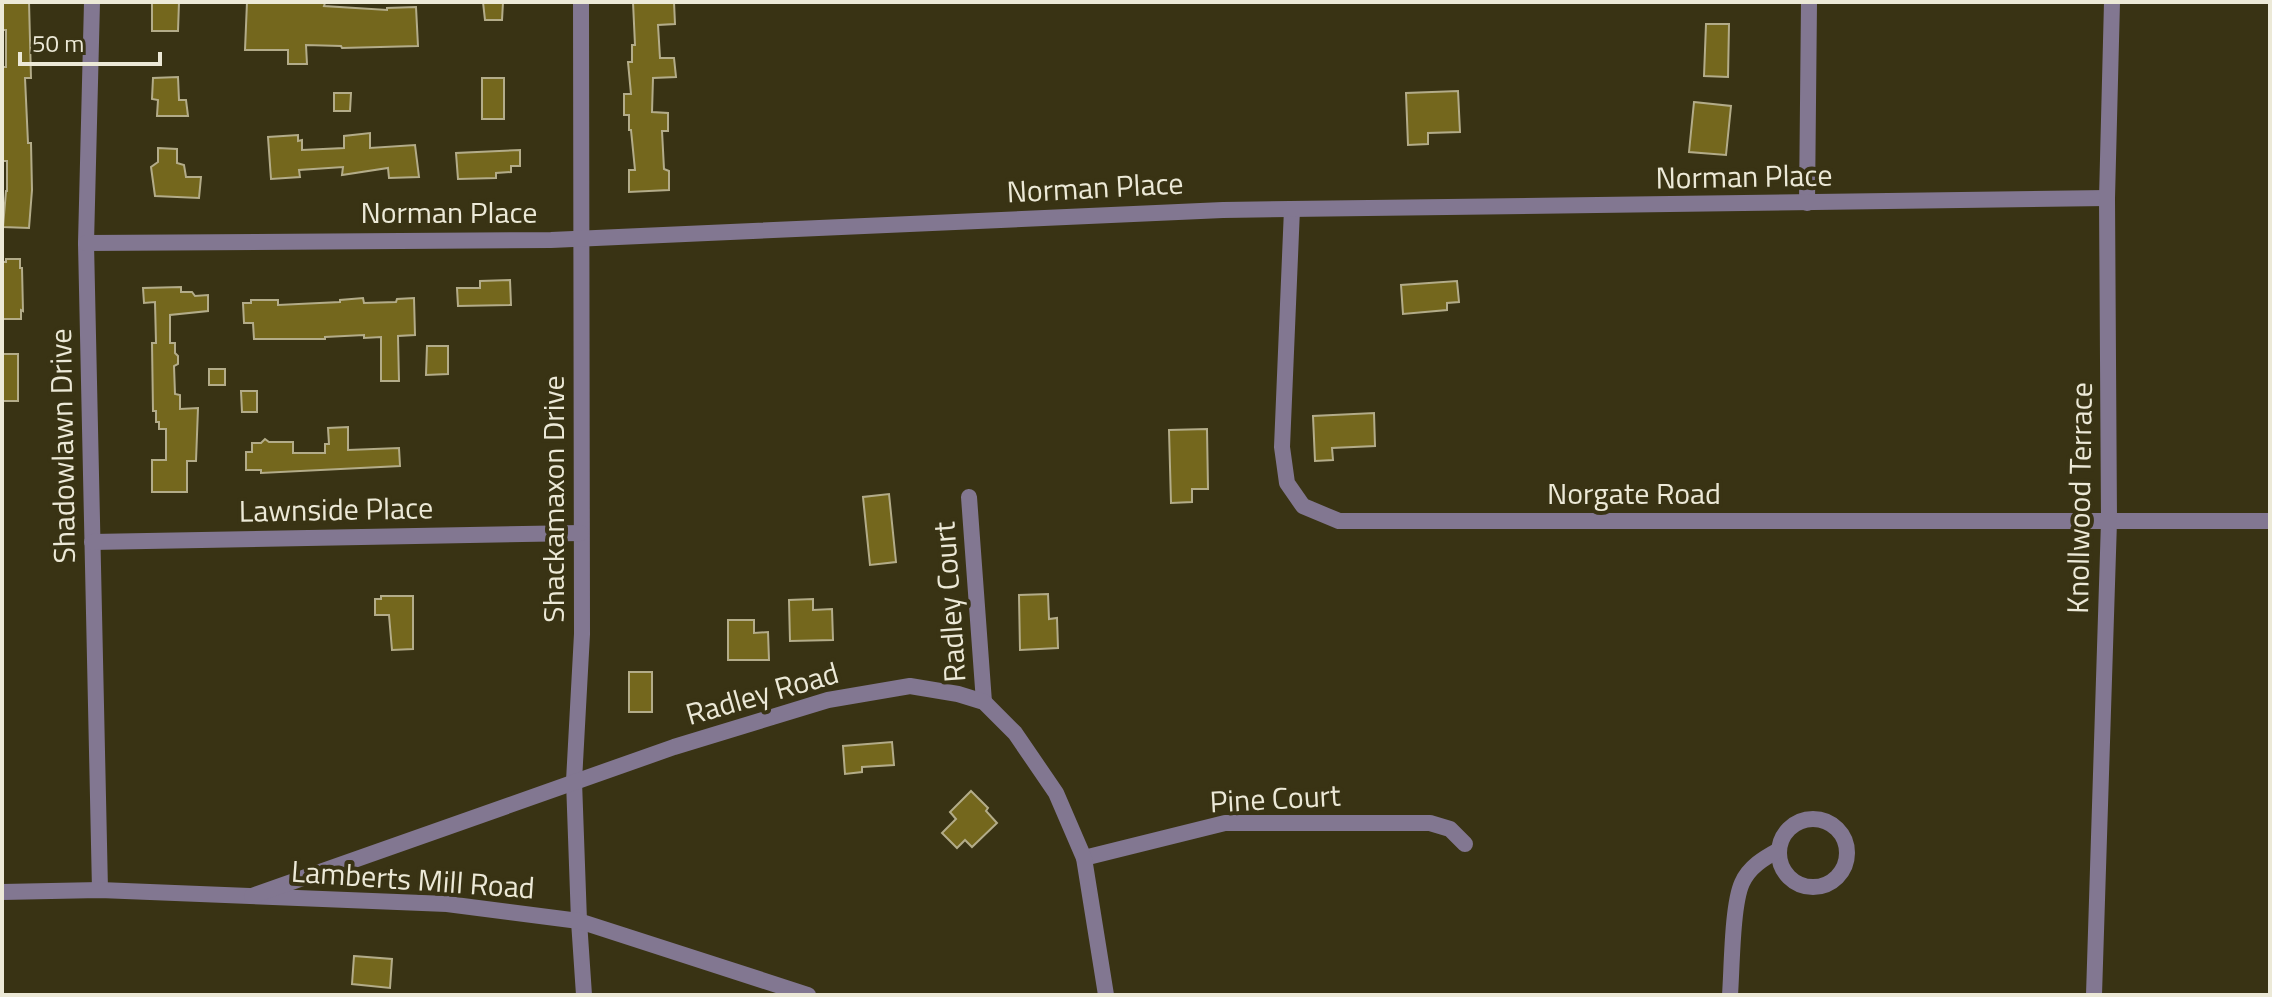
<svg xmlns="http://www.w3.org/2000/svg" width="2272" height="997" font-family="'Titillium Web',sans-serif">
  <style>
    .building { fill: #74671d; stroke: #b3ac89; stroke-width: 2 }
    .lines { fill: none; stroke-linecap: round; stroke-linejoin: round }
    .street { stroke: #827791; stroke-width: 16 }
    .labels { text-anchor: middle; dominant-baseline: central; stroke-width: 8; stroke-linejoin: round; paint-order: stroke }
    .street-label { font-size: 30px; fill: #ece9d7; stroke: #393314 }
  </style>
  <rect width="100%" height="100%" fill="#393314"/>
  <!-- building -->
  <g class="building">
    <polygon points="2,2 29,2 31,78 25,78 28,143 31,143 32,190 29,228 3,227 6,191 7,191 7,161 2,161 2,67 6,67 6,30 2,30"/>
    <polygon points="152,2 179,2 178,31 152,31"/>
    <polygon points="247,2 325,3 324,6 387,10 387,8 416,7 418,46 342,48 341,46 306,45 307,64 288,64 288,50 245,50"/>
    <polygon points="483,2 503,2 502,20 485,20"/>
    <polygon points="633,2 674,2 675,24 658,25 660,58 674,58 676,77 653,78 652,112 668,113 668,131 662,131 664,169 669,171 669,190 629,192 629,170 635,170 631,130 629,130 629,115 624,115 624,94 631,94 628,62 632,62 632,45 635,45"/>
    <polygon points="1706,24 1729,24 1728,77 1704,76"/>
    <polygon points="178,77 179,100 186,100 188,116 157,116 158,100 152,99 153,78"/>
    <rect x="482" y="78" width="22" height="41"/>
    <polygon points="1458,91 1460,132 1428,133 1428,144 1408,145 1406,93"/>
    <polygon points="334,93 351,93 350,111 334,111"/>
    <polygon points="1694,102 1731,106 1726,155 1689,152"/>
    <polygon points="370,133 370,148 415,145 419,177 389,178 388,168 342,175 343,167 299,170 300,177 271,179 268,137 298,135 298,141 302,140 302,150 344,148 344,136"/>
    <polygon points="158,148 177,149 177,163 184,165 186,177 201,177 199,198 155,196 151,167 158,162"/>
    <polygon points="520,150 520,166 511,166 511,172 496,173 496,178 458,179 456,153"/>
    <polygon points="6,259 20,259 20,268 22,268 23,311 21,310 21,319 2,319 2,262 6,262"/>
    <polygon points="510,280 511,305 458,306 457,288 480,288 480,281"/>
    <polygon points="1457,281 1459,302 1447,303 1447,310 1403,314 1401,285"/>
    <polygon points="181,287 181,292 192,292 195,296 208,295 208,311 170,315 170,343 175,343 175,353 178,356 178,364 174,366 175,394 180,395 180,409 198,408 196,461 187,461 187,492 152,492 152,460 166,460 166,429 159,429 159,422 156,422 156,411 153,411 152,343 156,343 155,302 144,303 143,288"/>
    <polygon points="363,298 364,303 396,302 397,299 414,298 415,335 398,336 399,381 381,381 381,337 364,338 364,335 325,337 325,339 254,339 253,323 244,323 243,303 251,303 251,300 278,300 278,305 340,302 340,300"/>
    <polygon points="427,346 448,346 448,374 426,375"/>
    <rect x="2" y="354" width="16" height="47"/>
    <rect x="209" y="369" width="16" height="16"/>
    <polygon points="241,391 257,391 257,412 242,412"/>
    <polygon points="1374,413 1375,446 1332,448 1333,460 1315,461 1313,416"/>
    <polygon points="348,427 348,450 399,448 400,466 261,473 261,470 246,470 246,452 252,452 252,443 261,443 265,439 269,442 293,442 293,453 325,453 325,444 329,444 328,428"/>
    <polygon points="1207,429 1208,489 1192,489 1192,502 1171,503 1169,430"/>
    <polygon points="889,494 896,562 870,565 863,497"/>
    <polygon points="1048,594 1049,619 1057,618 1058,648 1020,650 1019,595"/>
    <polygon points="381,596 413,596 413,649 392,650 389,615 375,615 375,599 381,599"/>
    <polygon points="813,599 813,610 832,609 833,640 790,641 789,600"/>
    <polygon points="728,620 754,620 754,633 768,632 769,660 728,660"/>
    <rect x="629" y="672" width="23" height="40"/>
    <polygon points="892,742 894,765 862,767 862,772 845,774 843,746"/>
    <polygon points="971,791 988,808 986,811 997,823 972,847 965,840 957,848 942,833 956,819 950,812"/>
    <polygon points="354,956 392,959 390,988 352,984"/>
  </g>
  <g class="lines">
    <!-- street -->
    <g class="street">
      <polyline points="92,2 86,243 100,890"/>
      <polyline points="581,2 582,634 574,781 579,921 584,995"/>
      <polyline points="1807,203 1809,2"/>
      <polyline points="1292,209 1282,447 1287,483 1303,506 1339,521 2270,521"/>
      <polyline points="86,243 551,240 1223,210 2107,198"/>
      <polyline points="969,497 984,702"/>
      <polyline points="92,542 581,533"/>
      <circle cx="1813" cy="853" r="34"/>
      <polyline points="1084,858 1225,823 1430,823 1450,829 1465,844"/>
      <polyline points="2,892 100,890 447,904 579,921 808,995"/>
      <polyline points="252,896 674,747 828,700 910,686 958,694 984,702 1015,733 1056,793 1084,858 1106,995"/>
      <path d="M1730,995C1732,968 1732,905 1742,883C1749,867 1764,858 1779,850"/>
      <polyline points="2094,995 2109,521 2107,198 2112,2"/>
    </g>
  </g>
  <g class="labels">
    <!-- street labels -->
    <g class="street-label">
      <text transform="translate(1744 176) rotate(-1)">Norman Place</text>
      <text transform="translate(1095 187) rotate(-3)">Norman Place</text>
      <text x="449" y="212">Norman Place</text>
      <text transform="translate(62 446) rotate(-91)">Shadowlawn Drive</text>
      <text x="1634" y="493">Norgate Road</text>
      <text transform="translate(2079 498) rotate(-89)">Knollwood Terrace</text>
      <text transform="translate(553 499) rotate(-90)">Shackamaxon Drive</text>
      <text transform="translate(336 509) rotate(-1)">Lawnside Place</text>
      <text transform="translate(949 602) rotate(-94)">Radley Court</text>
      <text transform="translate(762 693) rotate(-16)">Radley Road</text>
      <text transform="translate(1275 798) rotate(-3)">Pine Court</text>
      <text transform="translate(413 879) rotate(4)">Lamberts Mill Road</text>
    </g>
  </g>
  <!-- border -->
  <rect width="2272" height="997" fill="none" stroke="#ece9d7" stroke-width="8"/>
  <!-- scale -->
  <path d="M20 52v12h140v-12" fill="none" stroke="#ece9d7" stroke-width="4"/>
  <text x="32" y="52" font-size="24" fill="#ece9d7" stroke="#393314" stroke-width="6" paint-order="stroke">50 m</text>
</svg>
